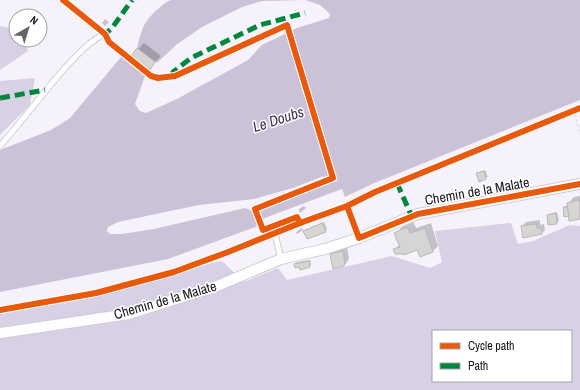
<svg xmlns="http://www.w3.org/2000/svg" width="580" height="390" font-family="'Archivo Narrow',sans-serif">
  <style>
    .forest { fill: #d8d0e4; fill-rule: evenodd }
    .water { fill: #cbc2d8; fill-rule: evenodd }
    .shadow { fill: #0003 }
    .building { fill: #d7d4d4; stroke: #bab7b8 }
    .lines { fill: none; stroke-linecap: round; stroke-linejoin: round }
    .lane-casing { stroke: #d0cdd4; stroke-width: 7 }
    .street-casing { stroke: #d0cdd4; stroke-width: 12 }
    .path { stroke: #e0dfe2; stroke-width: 2; stroke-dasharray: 2 3; stroke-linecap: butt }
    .lane { stroke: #fefdff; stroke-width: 5 }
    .street { stroke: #fefdff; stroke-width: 10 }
    .quiet { stroke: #00873e; stroke-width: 5; stroke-dasharray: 10 5; stroke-linecap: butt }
    .cycleway-casing { stroke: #fff; stroke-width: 8 }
    .cycleway { stroke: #e8590c; stroke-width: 6 }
    .labels { text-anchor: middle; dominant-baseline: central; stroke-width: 3; stroke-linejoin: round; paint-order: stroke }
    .street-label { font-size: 14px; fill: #18151c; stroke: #fff }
    .water-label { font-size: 15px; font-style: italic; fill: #3e2d55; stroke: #fff }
  </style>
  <rect width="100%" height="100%" fill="#f6f2fc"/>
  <!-- forest -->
  <g class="forest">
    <polygon points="0,26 16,29 16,40 23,40 28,51 0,70"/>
    <polygon points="35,78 30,105 0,135 0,81"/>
    <path d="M511,223L518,244L533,241L570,225L580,226V390H0V311L222,261L244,282L278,268L287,280L392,256L430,268L442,262L435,231ZM433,331H571V381H433Z"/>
  </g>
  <!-- water -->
  <path class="water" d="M171,0H580V100L372,184L345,197L342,189L331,193L257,221L258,226L168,259L0,292V150L51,130L70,118L121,57L145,76L135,104L140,111L146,113L177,99L248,60L262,45L297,28L329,18L330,14L320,5L305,0L262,1L242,7L202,27L176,45L157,63L137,48C142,29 143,22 158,9C162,5 166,2 171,0ZM336,175L337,181L253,211L245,208L154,229L121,234H110L107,231L108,227L118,222L199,205L254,199L293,188L321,177Z"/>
  <!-- shadow -->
  <g class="shadow">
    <polygon points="105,19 109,22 105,26 102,23"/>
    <polygon points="144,43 161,56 149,69 138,49"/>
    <polygon points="485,170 488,177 480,180 477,173"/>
    <polygon points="580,196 580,218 570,215 564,207 568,205 568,203 574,197"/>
    <polygon points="304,206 306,208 300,213 299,209"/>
    <polygon points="557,212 559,221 557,223 549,224 548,215 549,214"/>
    <polygon points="540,220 540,225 544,224 545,230 541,234 522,226 526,222"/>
    <polygon points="413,221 416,228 431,223 438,246 432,252 418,249 395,249 400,244 396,233 402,227"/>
    <polygon points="324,222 327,229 325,231 306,230"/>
    <polygon points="302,228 303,230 297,234 296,232"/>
    <polygon points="347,247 349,259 344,266 331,254 335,250"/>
    <polygon points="310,260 311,265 310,266 300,266 295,264 297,262"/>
  </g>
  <!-- building -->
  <g class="building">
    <polygon points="137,48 155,62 150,70 131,56"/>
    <polygon points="484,171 486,179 479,182 476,173"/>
    <polygon points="580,200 580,219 569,221 567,203"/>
    <polygon points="563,207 567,207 569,216 564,217"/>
    <polygon points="556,213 557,224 548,225 547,215"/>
    <polygon points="322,223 326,232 307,239 303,231"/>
    <polygon points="536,224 537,228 541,228 542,234 523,238 521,226"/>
    <polygon points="407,227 410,233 425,228 433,252 420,257 417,250 404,255 404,254 395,254 393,249 400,247 394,233"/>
    <polygon points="343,251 345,264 344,264 344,266 333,269 330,254"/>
    <polygon points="309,261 310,267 300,270 299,267 295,268 294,264"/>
  </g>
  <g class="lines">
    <!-- lane casing -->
    <g class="lane-casing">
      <g id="lane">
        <path d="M0,146C23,120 43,93 65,68C77,55 89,41 105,34L63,0"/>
        <polyline points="347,206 359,238"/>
        <polyline points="275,234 281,259"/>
      </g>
    </g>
    <!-- street casing -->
    <g class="street-casing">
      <polyline id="street" points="0,333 129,314 217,286 281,259 325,249 359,238 418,214 580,184"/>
    </g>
    <!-- path -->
    <polyline class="path" points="574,110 580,134"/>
    <!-- lane -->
    <use href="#lane" class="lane"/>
    <!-- street -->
    <use href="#street" class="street"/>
    <!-- quiet -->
    <g class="quiet">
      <polyline points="106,37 105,34 112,28 132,0"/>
      <polyline points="175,76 173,72 191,58 260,25 305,13"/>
      <polyline points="0,98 45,90"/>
      <polyline points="397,183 412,217"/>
    </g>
    <!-- cycleway casing -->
    <g class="cycleway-casing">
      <g id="cycleway">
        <polyline points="63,0 105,34 109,42 151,76 158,78 175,76 287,25 333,178 255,209 263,230 297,217 300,223"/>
        <polyline points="347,206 359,238 418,214 580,184"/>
        <polyline points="0,310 96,293 174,272 228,252 300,223 347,206 375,192 580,108"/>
      </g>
    </g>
    <!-- cycleway -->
    <use href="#cycleway" class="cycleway"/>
  </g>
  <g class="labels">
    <!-- street labels -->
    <g class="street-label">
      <text transform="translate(477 191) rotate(-10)">Chemin de la Malate</text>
      <text transform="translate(165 300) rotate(-16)">Chemin de la Malate</text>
    </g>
    <!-- water labels -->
    <g class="water-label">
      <text transform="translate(278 119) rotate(-18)">Le Doubs</text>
    </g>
  </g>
  <!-- legend -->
  <rect x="432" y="330" width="140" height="52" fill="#ffffff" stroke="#a3a1a4"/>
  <rect x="440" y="343" width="20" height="6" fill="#e8590c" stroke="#a3a1a4"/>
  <text x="468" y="350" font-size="12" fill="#18151c">Cycle path</text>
  <rect x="440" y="363" width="20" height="6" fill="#00873e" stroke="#a3a1a4"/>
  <text x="468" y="370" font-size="12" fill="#18151c">Path</text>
  <!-- north arrow -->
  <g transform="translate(28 28) rotate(38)"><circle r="19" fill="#ffffff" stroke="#a3a1a4"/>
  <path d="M0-3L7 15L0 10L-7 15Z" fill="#66626a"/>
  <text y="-6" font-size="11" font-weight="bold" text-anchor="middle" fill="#18151c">N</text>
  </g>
</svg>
